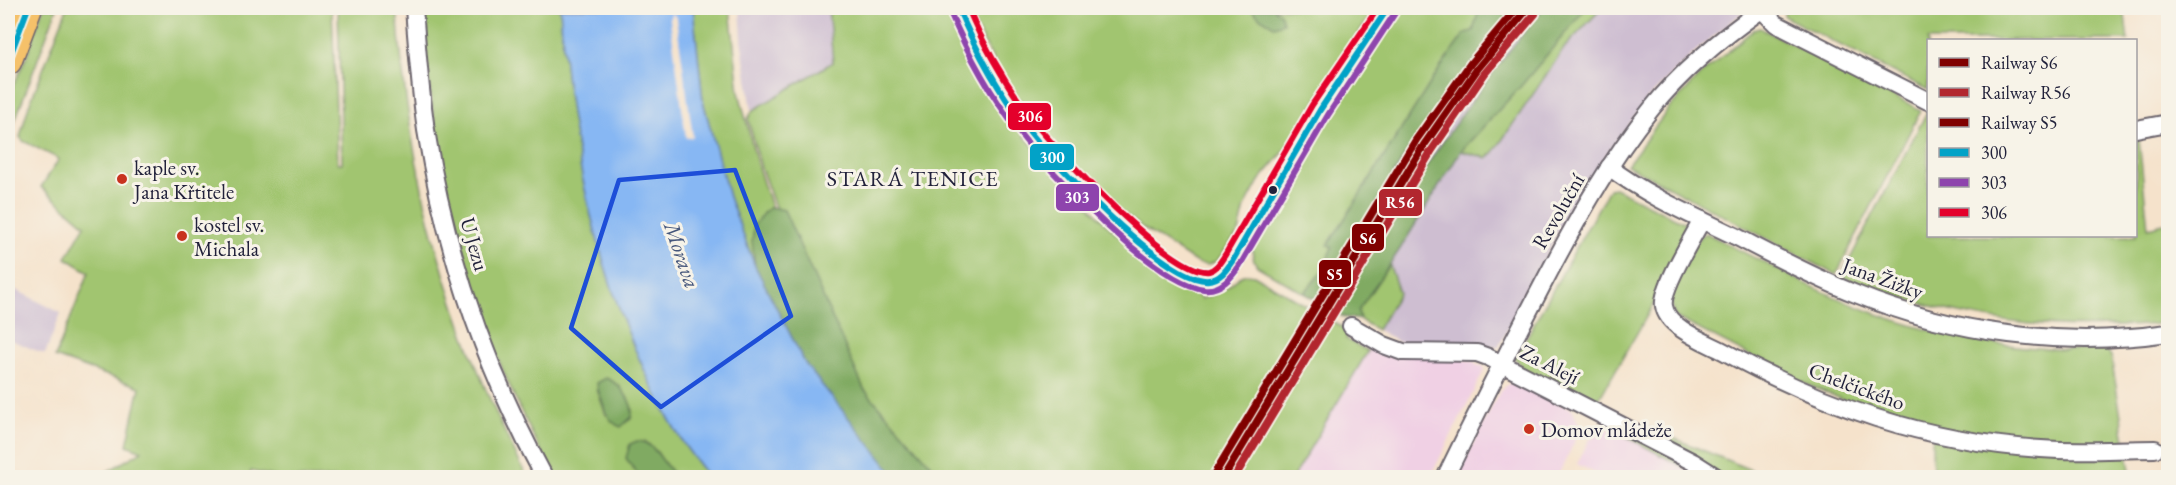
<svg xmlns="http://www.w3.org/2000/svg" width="2176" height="485" font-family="'EB Garamond',serif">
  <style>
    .built { fill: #f0d0e4 }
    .industrial { fill: #cebed1 }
    .green { fill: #a1c56f; stroke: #627455; stroke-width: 1.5; fill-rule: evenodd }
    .forest { fill: #80aa62; stroke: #51664e; stroke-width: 1.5 }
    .water { fill: #87b7f3; stroke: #546c97; stroke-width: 1.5 }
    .pier { fill: #f5e2cb }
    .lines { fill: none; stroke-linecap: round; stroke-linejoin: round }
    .minor-casing { stroke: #6c656d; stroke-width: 20 }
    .primary-casing { stroke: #6c656d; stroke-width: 30 }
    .minor { stroke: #fff; stroke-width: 16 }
    .primary { stroke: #f5c16b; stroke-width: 27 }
    .bus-1-casing { stroke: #f7f3e8; stroke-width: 10 }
    .bus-2-casing { stroke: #f7f3e8; stroke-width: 10 }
    .bus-3-casing { stroke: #f7f3e8; stroke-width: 10 }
    .bus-1 { stroke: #02a2c7; stroke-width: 6 }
    .bus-2 { stroke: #8e44ad; stroke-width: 6 }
    .bus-3 { stroke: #e4002b; stroke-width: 6 }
    .rail-1-casing { stroke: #f7f3e8; stroke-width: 12 }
    .rail-2-casing { stroke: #f7f3e8; stroke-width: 12 }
    .rail-3-casing { stroke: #f7f3e8; stroke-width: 12 }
    .rail-1 { stroke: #800000; stroke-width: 8 }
    .rail-2 { stroke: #b2272f; stroke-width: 8 }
    .rail-3 { stroke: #800000; stroke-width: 8 }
    .marked { fill: none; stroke: #1d4ed8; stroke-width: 4.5; stroke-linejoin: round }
    .poi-dot { fill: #c8321e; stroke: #f7f3e8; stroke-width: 2 }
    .bus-dot { fill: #22223b; stroke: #f7f3e8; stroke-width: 2 }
    .labels { text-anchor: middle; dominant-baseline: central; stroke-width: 6; stroke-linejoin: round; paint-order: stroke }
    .poi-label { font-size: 21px; fill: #22223b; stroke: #f7f3e8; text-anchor: start }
    .street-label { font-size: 21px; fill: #22223b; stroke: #f7f3e8 }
    .neighbourhood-label { font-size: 22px; letter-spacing: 1.5px; fill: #22223b; stroke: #f7f3e8 }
    .water-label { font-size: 22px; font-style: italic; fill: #45567b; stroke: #f7f3e8 }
    .line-badge { stroke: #f7f3e8; stroke-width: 2 }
    .badge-label { font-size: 16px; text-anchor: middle; font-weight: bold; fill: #fff }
  </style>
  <rect width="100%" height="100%" fill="#f7f3e8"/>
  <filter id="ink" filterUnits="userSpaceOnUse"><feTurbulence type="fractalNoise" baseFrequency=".0167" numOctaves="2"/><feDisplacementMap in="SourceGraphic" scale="12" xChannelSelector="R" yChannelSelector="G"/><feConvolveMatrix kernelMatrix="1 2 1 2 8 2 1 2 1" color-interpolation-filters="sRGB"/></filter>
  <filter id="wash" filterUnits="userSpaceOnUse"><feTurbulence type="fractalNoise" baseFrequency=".008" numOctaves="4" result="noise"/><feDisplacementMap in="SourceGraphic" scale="24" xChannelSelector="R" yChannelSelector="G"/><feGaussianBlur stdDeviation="1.35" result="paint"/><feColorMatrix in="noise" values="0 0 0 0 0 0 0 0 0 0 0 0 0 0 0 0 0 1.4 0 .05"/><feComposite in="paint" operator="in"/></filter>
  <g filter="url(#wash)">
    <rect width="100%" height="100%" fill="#f5e2cb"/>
    <!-- built -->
    <g class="built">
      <polygon points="1371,346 1473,361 1476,365 1483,366 1485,369 1430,477 1293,478"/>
      <polygon points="1510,383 1522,383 1573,410 1578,423 1578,435 1557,477 1456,478 1501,389"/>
      <polygon points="1612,429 1688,469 1702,477 1603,477 1577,464 1589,440 1600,431"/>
    </g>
    <!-- industrial -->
    <g class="industrial">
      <polygon points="740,8 908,8 833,62 752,111 743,52"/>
      <polygon points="1513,8 1748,8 1697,50 1648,98 1603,159 1568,213 1499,346 1435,346 1399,342 1360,320 1343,317 1332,310 1230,477 1212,478 1319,302 1257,266 1253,258 1252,248"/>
      <polygon points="8,286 61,313 45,354 8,339"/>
    </g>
    <!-- green -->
    <g class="green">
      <polygon points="43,8 57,8 14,123 8,121 8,97 27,56"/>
      <path d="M67,8H332L338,163H342L338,8H397C408,176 449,327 527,477L280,478L251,471L249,478L98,477L142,451L127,445L140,387L55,357L89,272L66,258L85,225L41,187L59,159L23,141L20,137L28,108Z"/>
      <path d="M422,8H560C570,158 603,311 682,441C690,454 700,466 709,477H677L669,471L657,452L645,441L635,471L643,477H555C472,330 433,175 422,8ZM619,385L633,410L606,415L597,389Z"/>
      <path d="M693,8H730L739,92L757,164L779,232L865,399L928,462L864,389L785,234L761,168L748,119L752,111L833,62L828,8H947L962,43L993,93L1025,137L1110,228L1152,267L1171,281L1199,296L1201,299C1208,296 1217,293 1224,289C1236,283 1239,271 1254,275L1314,310L1212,477H896L806,365L755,266L729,197L703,101Z"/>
      <polygon points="965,8 1375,8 1286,149 1259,181 1245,207 1239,232 1217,261 1208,265 1197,263 1144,229 1119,210 1059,153 1003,77"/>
      <polygon points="1396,8 1513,8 1405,155 1319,302 1257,266 1253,258 1252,248 1298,159"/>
      <polygon points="1586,8 1602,8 1565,47 1494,152 1487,158 1461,151 1522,84"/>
      <polygon points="1785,8 2124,8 2128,40 1928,40 1928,90 1787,18 1784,15"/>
      <polygon points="1760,28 1921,110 1836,275 1627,165 1670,107 1686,90 1698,77 1754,29"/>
      <path d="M1927,112H1928V236H2136V140H2139L2148,228L2168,223V322C2149,326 2129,326 2109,326C2013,330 1930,311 1841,276Z"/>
      <polygon points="1615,188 1689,225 1690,230 1660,293 1595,406 1526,373 1515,358 1609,189"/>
      <path d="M1706,233C1761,261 1816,291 1874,313C1949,340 2028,352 2107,350L2111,356L2131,477H1933L1932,442L1935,431L1883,417L1799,381L1675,317C1662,289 1687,259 1700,236Z"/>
      <polygon points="1389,263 1399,293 1377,330 1360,320 1358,311"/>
      <polygon points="1327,318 1350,332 1346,339 1368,351 1293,477 1230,478"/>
      <polygon points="1622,417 1768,477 1702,477 1612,429"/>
    </g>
    <!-- forest -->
    <g class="forest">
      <polygon points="1250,8 1274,8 1281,15 1283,23 1274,26 1259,17"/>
      <polygon points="1482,8 1513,8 1405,155 1319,302 1304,293 1323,270 1332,247 1328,245 1438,71 1465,33 1473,31 1478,13"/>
      <path d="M1544,8H1586L1521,86L1461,151L1400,249L1358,311L1360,320L1343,317L1332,310C1399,206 1465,102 1544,8Z"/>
      <polygon points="771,207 784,210 864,389 942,477 898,477 889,470 806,365 755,266 752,241 754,225 764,212"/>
      <path d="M606,378C620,383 634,402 632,417L621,427C606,421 607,411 601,398C599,392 597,389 597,383Z"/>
      <path d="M637,441C657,442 662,466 677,477H643L635,471L626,458L630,444Z"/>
    </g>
    <!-- water -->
    <path class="water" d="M560,8H693L703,101L729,197L755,266L806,365L896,477H709C700,466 690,454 682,441C603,311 570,158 560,8Z"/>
    <!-- pier -->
    <polygon class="pier" points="672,12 676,18 693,137 686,138 670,19"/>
  </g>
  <g filter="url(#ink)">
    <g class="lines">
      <!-- minor casing -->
      <g class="minor-casing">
        <g id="minor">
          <path d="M414,8C417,48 420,89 426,130C445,251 486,370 545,478"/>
          <path d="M958,8C975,50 999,90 1026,127C1052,161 1164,278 1205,280C1219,281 1226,270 1233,260L1320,110L1388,8"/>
          <polyline points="1761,9 1776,24 1928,101"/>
          <polyline points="2136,129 2168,123"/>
          <path d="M1609,167C1647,196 1694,216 1737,237C1776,257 1815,278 1856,294C1954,334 2063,348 2168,333"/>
          <path d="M1702,220C1693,237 1661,289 1664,306C1667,328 1706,342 1723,351C1825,407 1924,441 2041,449C2079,452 2117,449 2155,449"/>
          <polyline points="1351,326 1384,345 1403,352 1477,353 1488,357 1693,462 1718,478"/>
          <path d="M1445,478C1477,412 1510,347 1544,282C1576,221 1609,161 1652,108C1683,69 1724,36 1764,8"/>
        </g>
      </g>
      <!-- primary casing -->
      <g class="primary-casing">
        <polyline id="primary" points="8,61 28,8"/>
      </g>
      <!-- minor -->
      <use href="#minor" class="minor"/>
      <!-- primary -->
      <use href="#primary" class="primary"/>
      <!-- bus-1 casing -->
      <g class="bus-1-casing">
        <g id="bus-1">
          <path d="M958,8C976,50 998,91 1026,127C1051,160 1168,285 1209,280C1221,279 1227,269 1233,260L1320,110L1388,8"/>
          <polyline points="8,61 28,8"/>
        </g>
      </g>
      <!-- bus-2 casing -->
      <g class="bus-2-casing">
        <path id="bus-2" d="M950,12C968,54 990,94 1018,131C1048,171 1155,283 1204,289C1221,291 1232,277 1240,265L1328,115L1395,13"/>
      </g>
      <!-- bus-3 casing -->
      <g class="bus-3-casing">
        <path id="bus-3" d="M968,8C984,47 1006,84 1031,118C1053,148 1174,277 1209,271C1217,269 1221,261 1225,255L1312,105L1378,8"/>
      </g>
      <!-- bus-1 -->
      <use href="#bus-1" class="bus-1"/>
      <!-- bus-2 -->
      <use href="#bus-2" class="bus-2"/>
      <!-- bus-3 -->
      <use href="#bus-3" class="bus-3"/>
      <!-- rail-1 casing -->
      <g class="rail-1-casing">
        <polyline id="rail-1" points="1223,478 1424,145 1478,68 1528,8"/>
      </g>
      <!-- rail-2 casing -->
      <g class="rail-2-casing">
        <polyline id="rail-2" points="1234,478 1432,150 1485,73 1535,14"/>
      </g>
      <!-- rail-3 casing -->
      <g class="rail-3-casing">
        <polyline id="rail-3" points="1215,473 1416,140 1471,63 1517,8"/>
      </g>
      <!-- rail-1 -->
      <use href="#rail-1" class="rail-1"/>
      <!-- rail-2 -->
      <use href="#rail-2" class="rail-2"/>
      <!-- rail-3 -->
      <use href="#rail-3" class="rail-3"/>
    </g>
  </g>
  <!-- marked area -->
  <path class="marked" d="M735,170L791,316L661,407L571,328L619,180Z"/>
  <!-- markers -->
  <g class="poi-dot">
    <circle cx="122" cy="179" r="6"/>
    <circle cx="182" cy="236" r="6"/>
    <circle cx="1529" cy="429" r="6"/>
  </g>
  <circle class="bus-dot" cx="1273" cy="190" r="5"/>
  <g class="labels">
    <!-- poi labels -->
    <g class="poi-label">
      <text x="134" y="167">kaple sv.<tspan x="134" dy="24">Jana Křtitele</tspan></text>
      <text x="194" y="224">kostel sv.<tspan x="194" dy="24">Michala</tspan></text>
      <text x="1541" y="429">Domov mládeže</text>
    </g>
    <!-- street labels -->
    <g class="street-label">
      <text transform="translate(1558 211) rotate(-60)">Revoluční</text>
      <text transform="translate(475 244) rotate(74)">U Jezu</text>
      <text transform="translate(1883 278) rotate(20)">Jana Žižky</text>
      <text transform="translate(1550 364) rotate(27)">Za Alejí</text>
      <text transform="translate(1857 386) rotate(20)">Chelčického</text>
    </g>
    <!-- neighbourhood labels -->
    <g class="neighbourhood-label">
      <text x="913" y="178">STARÁ TENICE</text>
    </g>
    <!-- water labels -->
    <g class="water-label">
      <text transform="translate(682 255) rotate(71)">Morava</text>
    </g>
  </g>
  <g class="line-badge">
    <rect x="1007" y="102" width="45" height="29" rx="6" fill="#e4002b"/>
    <rect x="1029" y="143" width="46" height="28" rx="6" fill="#02a2c7"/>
    <rect x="1055" y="183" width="45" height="29" rx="6" fill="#8e44ad"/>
    <rect x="1378" y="188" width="45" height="29" rx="6" fill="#b2272f"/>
    <rect x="1351" y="223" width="34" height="29" rx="6" fill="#800000"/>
    <rect x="1318" y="259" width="34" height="29" rx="6" fill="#800000"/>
  </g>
  <g class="badge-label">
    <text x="1030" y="122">306</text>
    <text x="1052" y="163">300</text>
    <text x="1077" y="203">303</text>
    <text x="1400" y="208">R56</text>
    <text x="1368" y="244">S6</text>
    <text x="1335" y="280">S5</text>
  </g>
  <!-- margin -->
  <rect width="2176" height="485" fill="none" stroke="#f7f3e8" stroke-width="30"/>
  <!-- legend -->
  <rect x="1927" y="39" width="210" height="198" fill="#f7f3e8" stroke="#a29fa3" stroke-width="1.5"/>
  <rect x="1939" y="58" width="30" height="9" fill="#800000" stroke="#a29fa3" stroke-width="1.5"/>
  <text x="1981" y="69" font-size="18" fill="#22223b">Railway S6</text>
  <rect x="1939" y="88" width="30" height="9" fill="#b2272f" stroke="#a29fa3" stroke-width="1.5"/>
  <text x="1981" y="99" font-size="18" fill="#22223b">Railway R56</text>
  <rect x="1939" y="118" width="30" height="9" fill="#800000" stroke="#a29fa3" stroke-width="1.5"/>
  <text x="1981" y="129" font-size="18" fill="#22223b">Railway S5</text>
  <rect x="1939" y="148" width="30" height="9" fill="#02a2c7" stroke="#a29fa3" stroke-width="1.5"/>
  <text x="1981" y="159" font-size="18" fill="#22223b">300</text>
  <rect x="1939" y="178" width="30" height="9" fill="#8e44ad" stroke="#a29fa3" stroke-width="1.5"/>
  <text x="1981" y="189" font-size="18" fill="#22223b">303</text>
  <rect x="1939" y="208" width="30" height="9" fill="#e4002b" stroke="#a29fa3" stroke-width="1.5"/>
  <text x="1981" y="219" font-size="18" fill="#22223b">306</text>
</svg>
